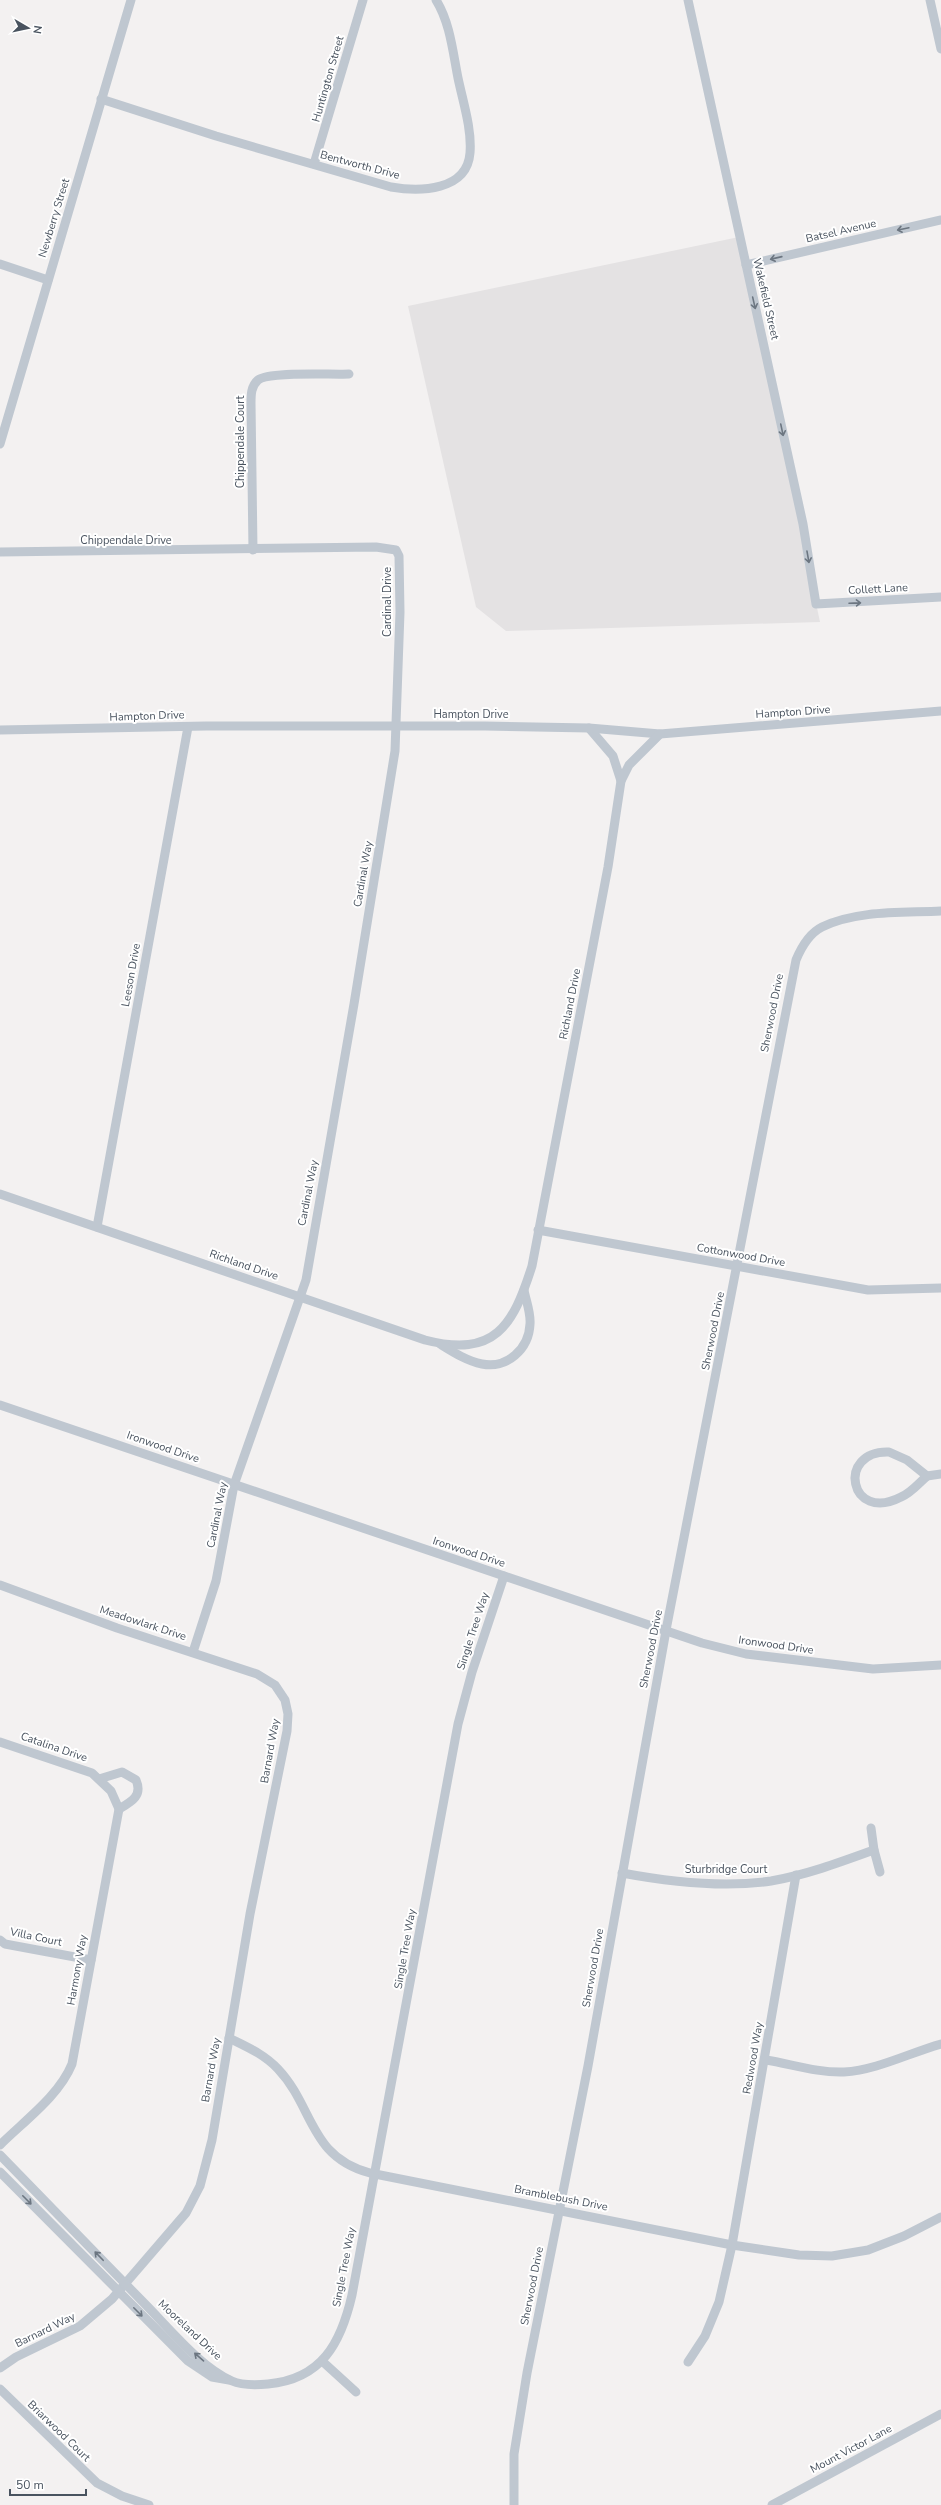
<svg xmlns="http://www.w3.org/2000/svg" width="941" height="2505" font-family="'Nunito Sans',sans-serif">
  <style>
    .education { fill: #e4e2e3 }
    .lines { fill: none; stroke-linecap: round; stroke-linejoin: round }
    .minor { stroke: #bfc7d0; stroke-width: 9 }
    .oneway { stroke: #6c7681 }
    .labels { text-anchor: middle; dominant-baseline: central; stroke-width: 4; stroke-linejoin: round; paint-order: stroke }
    .street-label { font-size: 11px; fill: #49535f; stroke: #fff }
  </style>
  <rect width="100%" height="100%" fill="#f3f1f1"/>
  <!-- education -->
  <polygon class="education" points="739,237 820,622 506,631 476,607 408,306"/>
  <g class="lines">
    <!-- minor -->
    <g class="minor">
      <polyline points="688,0 803,524 816,604 941,597"/>
      <polyline points="930,0 941,49"/>
      <path d="M101,99L216,136L391,187C420,192 467,191 470,153C472,129 463,102 458,78C453,53 450,22 436,0"/>
      <polyline points="314,164 363,0"/>
      <polyline points="0,264 48,280"/>
      <polyline points="746,265 941,220"/>
      <polyline points="0,444 131,0"/>
      <path d="M253,550L251,403C251,395 251,386 258,380C269,371 333,375 349,374"/>
      <polyline points="0,552 376,547 396,550 399,556 400,612 395,751 354,1004 306,1280 234,1485 216,1581 193,1652"/>
      <polyline points="589,728 613,756 621,781"/>
      <polyline points="0,730 206,726 485,726 589,728 660,734 941,711"/>
      <path d="M0,1194L425,1340C495,1358 513,1326 532,1266L608,867L621,781L629,765L660,734"/>
      <polyline points="97,1227 188,727"/>
      <polyline points="538,1230 868,1290 941,1288"/>
      <path d="M440,1344C453,1352 467,1361 482,1364C507,1369 529,1349 530,1324C531,1313 526,1301 524,1290"/>
      <polyline points="0,1405 702,1643 746,1654 873,1669 941,1665"/>
      <path d="M889,1452L907,1460L927,1476C919,1483 911,1493 901,1497C849,1524 836,1450 889,1452Z"/>
      <polyline points="927,1476 941,1474"/>
      <polyline points="0,1585 117,1628 257,1674 275,1685 285,1700 288,1714 287,1731 250,1914 212,2140 200,2186 186,2213 112,2299 80,2326 16,2357 0,2368"/>
      <path d="M0,1742L92,1773L111,1791L119,1809L72,2064C59,2096 24,2121 0,2145"/>
      <path d="M99,1779L122,1772L136,1780C143,1796 131,1802 119,1809"/>
      <polyline points="871,1828 874,1850 880,1872"/>
      <path d="M622,1873C670,1882 723,1888 771,1881C806,1875 841,1862 874,1850"/>
      <polyline points="0,1940 5,1944 91,1960"/>
      <path d="M229,2038C247,2047 264,2054 278,2069C314,2107 309,2157 370,2173L732,2245L799,2255L832,2256L868,2250L904,2236L941,2217"/>
      <path d="M766,2060C791,2064 818,2073 844,2072C877,2070 909,2053 941,2044"/>
      <path d="M0,2155C48,2204 96,2253 144,2303C169,2328 200,2367 232,2381C243,2386 257,2385 268,2384C322,2379 341,2343 352,2295L458,1724L472,1672L504,1576"/>
      <polyline points="0,2172 188,2361 212,2377 229,2380"/>
      <polyline points="322,2361 356,2392"/>
      <polyline points="688,2362 705,2336 719,2302 732,2245 796,1875"/>
      <polyline points="0,2389 97,2483 122,2496 149,2505"/>
      <path d="M514,2505V2454L527,2373L588,2066L667,1625L796,960C801,948 810,933 822,927C857,910 903,913 941,911"/>
      <polyline points="772,2505 941,2414"/>
    </g>
  </g>
  <!-- one-way arrows -->
  <defs><path id="oneway-shaft" d="M-6 0H5M1.5-3L5.5 0L1.5 3" fill="none" stroke-width="1.6" stroke-linecap="round" stroke-linejoin="round"/></defs>
  <g class="oneway">
    <use href="#oneway-shaft" transform="translate(903 229) rotate(168)"/>
    <use href="#oneway-shaft" transform="translate(776 258) rotate(167)"/>
    <use href="#oneway-shaft" transform="translate(754 303) rotate(77)"/>
    <use href="#oneway-shaft" transform="translate(782 430) rotate(78)"/>
    <use href="#oneway-shaft" transform="translate(808 557) rotate(80)"/>
    <use href="#oneway-shaft" transform="translate(855 603) rotate(-2)"/>
    <use href="#oneway-shaft" transform="translate(27 2200) rotate(45)"/>
    <use href="#oneway-shaft" transform="translate(99 2256) rotate(-134)"/>
    <use href="#oneway-shaft" transform="translate(138 2312) rotate(45)"/>
    <use href="#oneway-shaft" transform="translate(199 2357) rotate(-139)"/>
  </g>
  <g class="labels">
    <!-- street labels -->
    <g class="street-label">
      <text transform="translate(328 79) rotate(-74)">Huntington Street</text>
      <text transform="translate(360 165) rotate(15)">Bentworth Drive</text>
      <text transform="translate(54 218) rotate(-73)">Newberry Street</text>
      <text transform="translate(841 231) rotate(-13)">Batsel Avenue</text>
      <text transform="translate(766 299) rotate(77)">Wakefield Street</text>
      <text transform="translate(240 442) rotate(-90)">Chippendale Court</text>
      <text x="126" y="540">Chippendale Drive</text>
      <text transform="translate(878 589) rotate(-3)">Collett Lane</text>
      <text transform="translate(387 602) rotate(-90)">Cardinal Drive</text>
      <text transform="translate(793 712) rotate(-4)">Hampton Drive</text>
      <text x="471" y="714">Hampton Drive</text>
      <text transform="translate(147 716) rotate(-2)">Hampton Drive</text>
      <text transform="translate(363 874) rotate(-80)">Cardinal Way</text>
      <text transform="translate(131 975) rotate(-80)">Leeson Drive</text>
      <text transform="translate(570 1004) rotate(-79)">Richland Drive</text>
      <text transform="translate(772 1013) rotate(-79)">Sherwood Drive</text>
      <text transform="translate(308 1193) rotate(-79)">Cardinal Way</text>
      <text transform="translate(741 1255) rotate(10)">Cottonwood Drive</text>
      <text transform="translate(244 1265) rotate(19)">Richland Drive</text>
      <text transform="translate(713 1331) rotate(-79)">Sherwood Drive</text>
      <text transform="translate(163 1447) rotate(19)">Ironwood Drive</text>
      <text transform="translate(217 1515) rotate(-79)">Cardinal Way</text>
      <text transform="translate(469 1552) rotate(18)">Ironwood Drive</text>
      <text transform="translate(143 1623) rotate(18)">Meadowlark Drive</text>
      <text transform="translate(473 1631) rotate(-72)">Single Tree Way</text>
      <text transform="translate(776 1645) rotate(8)">Ironwood Drive</text>
      <text transform="translate(651 1649) rotate(-79)">Sherwood Drive</text>
      <text transform="translate(54 1747) rotate(19)">Catalina Drive</text>
      <text transform="translate(270 1751) rotate(-80)">Barnard Way</text>
      <text x="726" y="1869">Sturbridge Court</text>
      <text transform="translate(36 1937) rotate(12)">Villa Court</text>
      <text transform="translate(405 1949) rotate(-80)">Single Tree Way</text>
      <text transform="translate(593 1968) rotate(-80)">Sherwood Drive</text>
      <text transform="translate(77 1970) rotate(-80)">Harmony Way</text>
      <text transform="translate(753 2058) rotate(-80)">Redwood Way</text>
      <text transform="translate(211 2070) rotate(-80)">Barnard Way</text>
      <text transform="translate(561 2198) rotate(11)">Bramblebush Drive</text>
      <text transform="translate(344 2267) rotate(-79)">Single Tree Way</text>
      <text transform="translate(532 2286) rotate(-79)">Sherwood Drive</text>
      <text transform="translate(45 2330) rotate(-26)">Barnard Way</text>
      <text transform="translate(190 2330) rotate(43)">Mooreland Drive</text>
      <text transform="translate(59 2431) rotate(44)">Briarwood Court</text>
      <text transform="translate(851 2449) rotate(-28)">Mount Victor Lane</text>
    </g>
  </g>
  <!-- north arrow -->
  <g transform="translate(28 28) rotate(99)" stroke="#ffffff" stroke-width="3" paint-order="stroke">
  <path d="M0-3L7 15L0 10L-7 15Z" fill="#49535f"/>
  <text y="-6" font-size="11" font-weight="bold" text-anchor="middle" fill="#49535f">N</text>
  </g>
  <!-- scale -->
  <path d="M10 2489v6h76v-6" fill="none" stroke="#49535f" stroke-width="2"/>
  <text x="16" y="2489" font-size="12" fill="#49535f" stroke="#ffffff" stroke-width="3" paint-order="stroke">50 m</text>
</svg>
